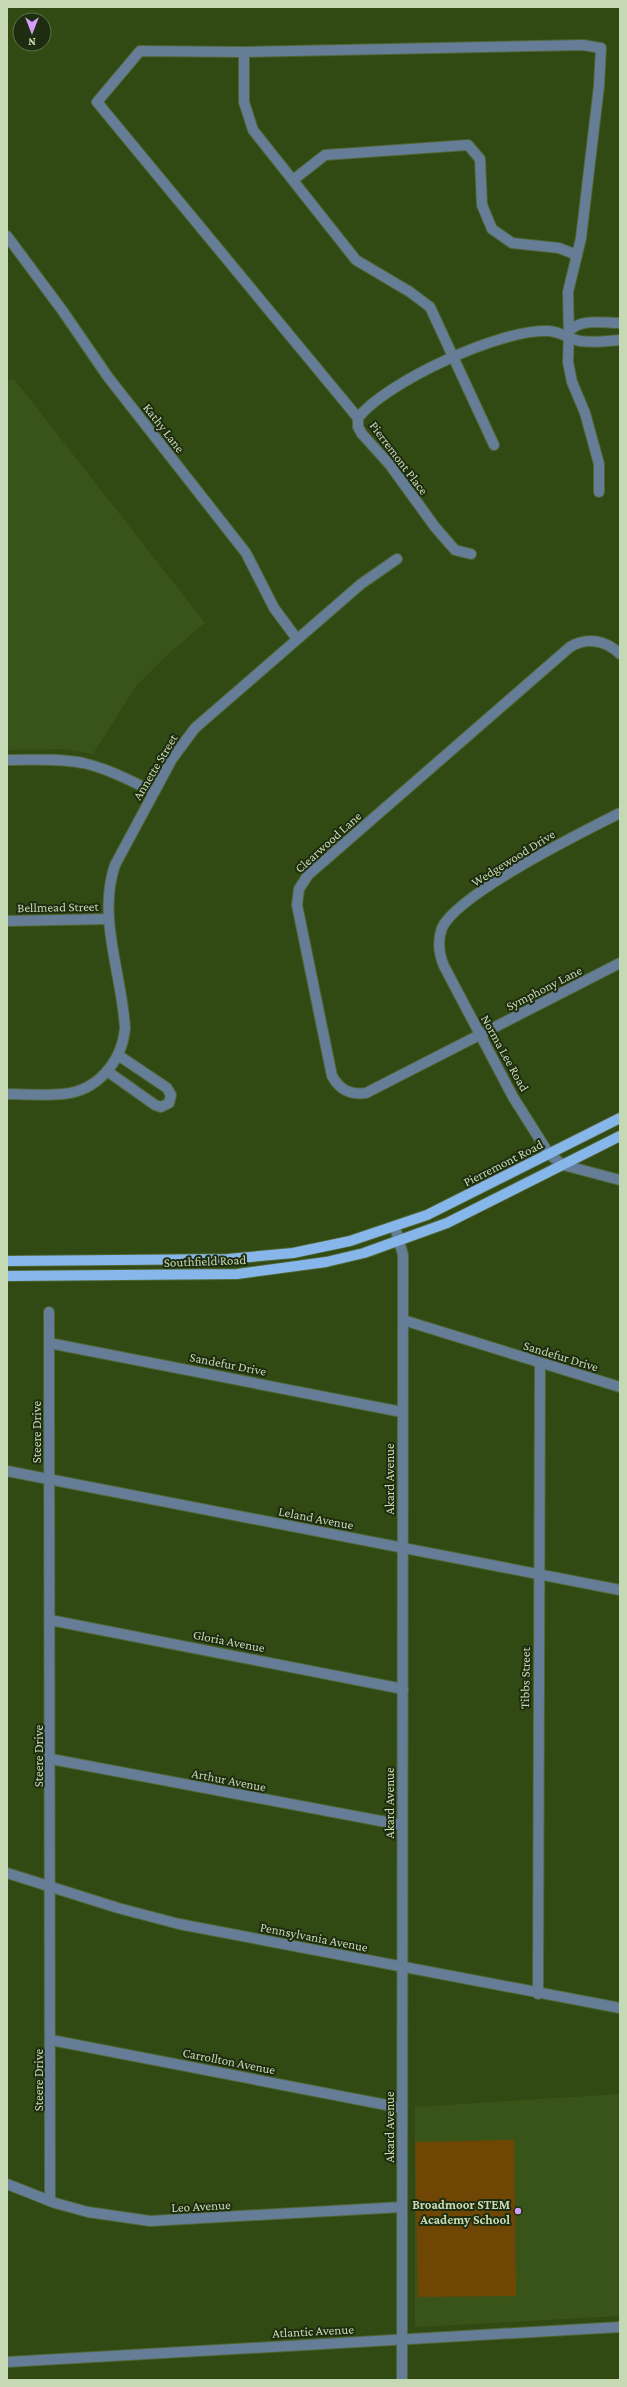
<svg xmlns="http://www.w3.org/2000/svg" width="627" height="2387" font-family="'Crimson Pro',serif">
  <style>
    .built { fill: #395418 }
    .green { fill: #704604 }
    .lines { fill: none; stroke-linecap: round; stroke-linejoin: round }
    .minor-casing { stroke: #4f6633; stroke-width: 12 }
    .major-casing { stroke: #4f6633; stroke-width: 12 }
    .minor { stroke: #657d96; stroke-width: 10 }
    .major { stroke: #87b7ea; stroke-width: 10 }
    .poi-dot { fill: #d49cfb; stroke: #1e2c0f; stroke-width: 1.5 }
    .labels { text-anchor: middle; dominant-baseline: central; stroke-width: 4; stroke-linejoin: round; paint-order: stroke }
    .street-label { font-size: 13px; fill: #c6d9b5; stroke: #1e2c0f }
    .poi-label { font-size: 13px; font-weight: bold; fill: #c6d9b5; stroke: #1e2c0f; text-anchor: end }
  </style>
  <rect width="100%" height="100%" fill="#314913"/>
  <!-- built -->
  <g class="built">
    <polygon points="14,379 205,623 169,653 136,686 93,754 64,749 7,750 7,381"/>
    <polygon points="620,2094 620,2316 415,2327 415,2107"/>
  </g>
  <!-- green -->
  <polygon class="green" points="514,2140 516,2296 418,2297 415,2142"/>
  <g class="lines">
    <!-- minor casing -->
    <g class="minor-casing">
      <g id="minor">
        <polyline points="244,52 244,102 253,130 356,260 410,292 430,307 494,445"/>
        <polyline points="293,180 325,155 468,145 480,159 482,205 492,229 512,243 559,248 577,255"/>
        <polyline points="7,236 62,310 108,377 246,553 274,608 297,639"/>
        <polyline points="358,418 97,102 140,51 244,52 583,45 601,48 599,86 581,238 568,292 569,335"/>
        <path d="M599,492V464L585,413L572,382L568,362L569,331C582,318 603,323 620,323"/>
        <path d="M471,554L455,550L435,527L390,465L362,434L358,427V418C386,382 502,328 549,331C561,332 570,339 580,341C593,343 608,341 620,340"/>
        <path d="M620,654C606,640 587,637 570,647L308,875L299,889L297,905L332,1076C340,1090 350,1095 366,1093L620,963"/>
        <path d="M7,760C32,760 58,758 83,763C109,769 131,781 154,792"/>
        <path d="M620,813C584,831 457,894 442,928C437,941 439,954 444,966L513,1097L549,1154L563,1165L620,1180"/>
        <polyline points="7,921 109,919"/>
        <polyline points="107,1071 155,1105 161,1107 169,1103 171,1095 167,1088 118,1055"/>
        <path d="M7,1094C25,1094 44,1096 63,1094C98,1091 122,1061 125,1028C122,974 97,917 115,865L172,759L195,728L361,584L397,559"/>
        <polyline points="395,1227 403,1255 402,2380"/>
        <polyline points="49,1312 50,2201"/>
        <polyline points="403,1320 620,1387"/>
        <polyline points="49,1343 402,1412"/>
        <polyline points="7,1471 620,1590"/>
        <polyline points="50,1620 403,1689"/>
        <polyline points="51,1759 402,1825"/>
        <polyline points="7,1873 118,1908 179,1924 620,2008"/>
        <polyline points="538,1994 540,1363"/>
        <polyline points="51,2040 402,2108"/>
        <polyline points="7,2184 55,2203 88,2212 150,2221 402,2207"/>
        <polyline points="7,2362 620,2327"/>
      </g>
    </g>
    <!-- major casing -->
    <g class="major-casing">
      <g id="major">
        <polyline points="7,1261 228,1259 293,1253 350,1241 427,1215 620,1118"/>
        <polyline points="7,1276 237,1274 326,1262 364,1253 447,1223 620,1136"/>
      </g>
    </g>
    <!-- minor -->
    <use href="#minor" class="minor"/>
    <!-- major -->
    <use href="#major" class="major"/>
  </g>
  <!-- markers -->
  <circle class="poi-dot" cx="518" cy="2211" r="4"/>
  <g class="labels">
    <!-- street labels -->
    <g class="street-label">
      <text transform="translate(164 428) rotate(52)">Kathy Lane</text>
      <text transform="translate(399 458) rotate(53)">Pierremont Place</text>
      <text transform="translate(155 767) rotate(-59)">Annette Street</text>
      <text transform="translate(328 842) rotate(-42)">Clearwood Lane</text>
      <text transform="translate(513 858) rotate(-32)">Wedgewood Drive</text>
      <text transform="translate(58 907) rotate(-1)">Bellmead Street</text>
      <text transform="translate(544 988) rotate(-27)">Symphony Lane</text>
      <text transform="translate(505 1053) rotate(61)">Norma Lee Road</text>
      <text transform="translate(503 1163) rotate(-27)">Pierremont Road</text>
      <text transform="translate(205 1261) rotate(-2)">Southfield Road</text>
      <text transform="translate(561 1356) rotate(17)">Sandefur Drive</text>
      <text transform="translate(228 1364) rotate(11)">Sandefur Drive</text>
      <text transform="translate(36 1432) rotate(-90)">Steere Drive</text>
      <text transform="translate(389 1479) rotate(-90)">Akard Avenue</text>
      <text transform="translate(316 1518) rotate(11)">Leland Avenue</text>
      <text transform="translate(229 1641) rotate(11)">Gloria Avenue</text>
      <text transform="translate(525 1678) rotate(-89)">Tibbs Street</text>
      <text transform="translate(38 1756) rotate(-90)">Steere Drive</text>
      <text transform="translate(229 1780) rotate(11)">Arthur Avenue</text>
      <text transform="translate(389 1803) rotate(-90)">Akard Avenue</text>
      <text transform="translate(314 1937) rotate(11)">Pennsylvania Avenue</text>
      <text transform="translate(229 2061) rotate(11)">Carrollton Avenue</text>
      <text transform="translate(38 2080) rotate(-90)">Steere Drive</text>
      <text transform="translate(389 2127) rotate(-90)">Akard Avenue</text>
      <text transform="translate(201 2206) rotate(-3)">Leo Avenue</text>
      <text transform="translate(313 2331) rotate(-3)">Atlantic Avenue</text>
    </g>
    <!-- poi labels -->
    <g class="poi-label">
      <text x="510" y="2204">Broadmoor STEM<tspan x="510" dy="15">Academy School</tspan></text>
    </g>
  </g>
  <!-- border -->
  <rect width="627" height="2387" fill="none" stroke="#c6d9b5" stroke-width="16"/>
  <!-- north arrow -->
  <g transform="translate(32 32) rotate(180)"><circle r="19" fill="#1e2c0f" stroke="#617151"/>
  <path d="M0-3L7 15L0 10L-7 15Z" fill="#d49cfb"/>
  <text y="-6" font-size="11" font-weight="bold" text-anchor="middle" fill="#c6d9b5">N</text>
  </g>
</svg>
